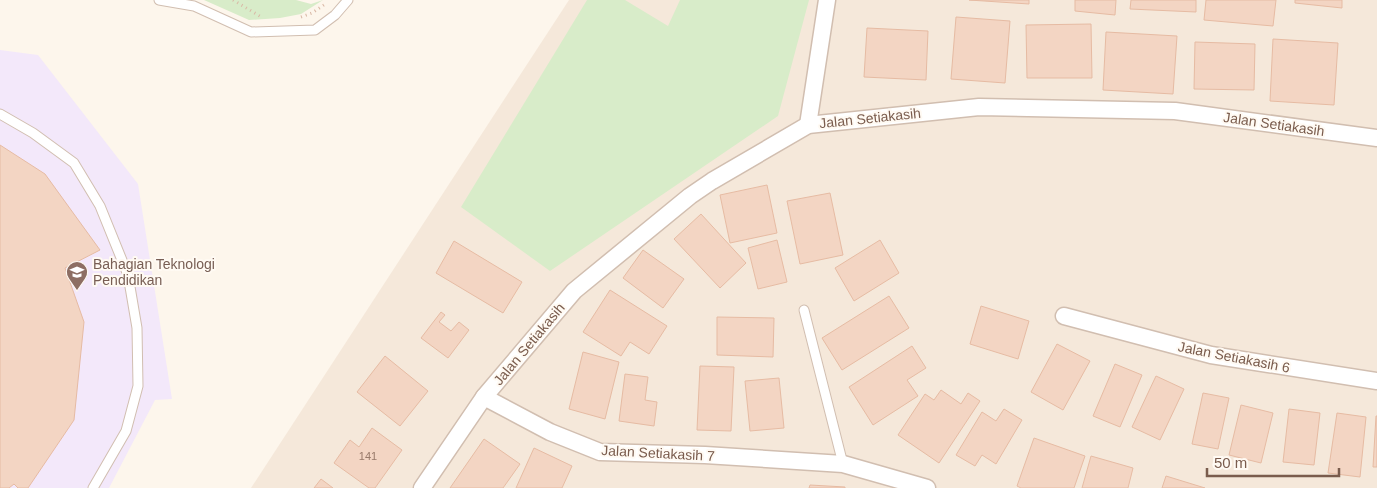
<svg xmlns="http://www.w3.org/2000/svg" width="1377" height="488" font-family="Arial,sans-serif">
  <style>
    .residential { fill: #f5e8da }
    .education { fill: #f3e8fa }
    .green { fill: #d8ecc9 }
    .building { fill: #f3d5c3; stroke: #e6bba3 }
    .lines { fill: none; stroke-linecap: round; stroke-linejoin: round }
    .lane-casing { stroke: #d1beb0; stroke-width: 11 }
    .street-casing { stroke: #d1beb0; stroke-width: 19 }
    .path { stroke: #d9b8a5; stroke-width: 3; stroke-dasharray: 1 4; stroke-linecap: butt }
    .lane { stroke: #fff; stroke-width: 9 }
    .street { stroke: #fff; stroke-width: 16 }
    .labels { text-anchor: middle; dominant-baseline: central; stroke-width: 4; stroke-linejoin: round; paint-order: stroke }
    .number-label { font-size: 11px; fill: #987a6a }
    .street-label { font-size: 14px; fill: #7a5c4d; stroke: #fffaf3 }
    .education-label { font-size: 14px; fill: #785e54; stroke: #fffaf3; text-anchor: start }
  </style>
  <rect width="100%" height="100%" fill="#fdf6ec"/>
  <!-- residential -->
  <polygon class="residential" points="569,0 1377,0 1377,488 251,488"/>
  <!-- education -->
  <polygon class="education" points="0,50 38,55 138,184 172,399 155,400 109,488 0,488"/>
  <!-- green -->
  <g class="green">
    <polygon points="204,0 296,0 311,4 323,0 301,14 280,18 249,20"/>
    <polygon points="587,0 625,0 668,26 680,0 809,0 778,116 550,271 461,207"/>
  </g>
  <!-- building -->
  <g class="building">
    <polygon points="969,0 1029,0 1029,4"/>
    <polygon points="1075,0 1116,0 1115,15 1075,11"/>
    <polygon points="1131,0 1196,0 1196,12 1130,9"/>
    <polygon points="1206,0 1276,0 1273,26 1204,20"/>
    <polygon points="1295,0 1342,0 1342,8 1295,3"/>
    <polygon points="956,17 1010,21 1005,83 951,79"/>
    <polygon points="1091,24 1092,78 1027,78 1026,25"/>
    <polygon points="867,28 928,31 926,80 864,77"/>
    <polygon points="1106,32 1177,36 1173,94 1103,90"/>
    <polygon points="1273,39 1338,43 1334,105 1270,101"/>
    <polygon points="1195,42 1255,44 1254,90 1194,89"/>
    <polygon points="0,145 45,174 100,250 65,268 84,322 74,420 28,488 18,488 14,484 9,488 0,488"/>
    <polygon points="767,185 777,233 730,243 720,195"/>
    <polygon points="830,193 843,255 800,264 787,201"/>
    <polygon points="701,214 746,263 720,288 674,239"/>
    <polygon points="777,240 787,282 758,289 748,248"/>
    <polygon points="880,240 899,273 854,301 835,268"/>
    <polygon points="454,241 522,282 503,313 436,273"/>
    <polygon points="643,250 684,279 663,308 623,278"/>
    <polygon points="610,290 667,326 649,354 630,342 621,356 583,332"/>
    <polygon points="889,296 909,328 842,370 822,338"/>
    <polygon points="981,306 1029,321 1018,359 970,344"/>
    <polygon points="441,312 445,315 439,322 451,331 459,322 469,330 448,358 421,338"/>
    <polygon points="717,317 774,318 773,357 717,355"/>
    <polygon points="1057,344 1090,361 1063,410 1031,392"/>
    <polygon points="912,346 926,368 907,380 918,396 873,425 849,387"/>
    <polygon points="583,352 619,362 605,419 569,409"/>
    <polygon points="385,356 428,391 400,426 357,392"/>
    <polygon points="1115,364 1142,375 1120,427 1093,416"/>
    <polygon points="700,366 734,367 731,431 697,430"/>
    <polygon points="625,374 648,377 645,400 657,402 654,426 619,421"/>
    <polygon points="1156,376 1184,389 1160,440 1132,427"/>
    <polygon points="779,378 784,428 750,431 745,381"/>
    <polygon points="941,390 961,404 968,393 980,401 939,463 898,435 925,394 934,400"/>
    <polygon points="1203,393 1229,398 1218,449 1192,444"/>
    <polygon points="1241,405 1273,413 1261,463 1229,455"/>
    <polygon points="1004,409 1022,420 996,464 982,455 975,466 956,455 982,412 996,421"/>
    <polygon points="1289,409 1320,413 1314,465 1283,462"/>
    <polygon points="1337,413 1366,417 1360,477 1328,473"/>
    <polygon points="1376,416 1377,416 1377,467 1373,467"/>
    <polygon points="372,428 402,450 375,488 369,488 334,463 350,440 359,447"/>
    <polygon points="1034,438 1085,456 1074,488 1021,488 1017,486"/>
    <polygon points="484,439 520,464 503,488 450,488"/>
    <polygon points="534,448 572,466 562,488 516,488"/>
    <polygon points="1091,456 1133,468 1128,488 1082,488"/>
    <polygon points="1166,476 1205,488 1162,488"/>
    <polygon points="321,479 333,488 314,488"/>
    <polygon points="810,485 845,487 845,488 809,488"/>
  </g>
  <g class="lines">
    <!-- lane casing -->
    <g class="lane-casing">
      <g id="lane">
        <polyline points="159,0 194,6 251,32 315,30 335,15 348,0"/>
        <polyline points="0,114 33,133 74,163 100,206 128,275 137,328 138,386 126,431 93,488"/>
        <polyline points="804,310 843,464"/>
      </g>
    </g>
    <!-- street casing -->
    <g class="street-casing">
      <g id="street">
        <polyline points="808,125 827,0"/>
        <polyline points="1064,316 1211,355 1377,381"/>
        <polyline points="484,397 550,432 600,452 705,455 843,464 927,488"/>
        <polyline points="422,488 484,397 574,291 690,196 712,181 808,125 979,107 1175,111 1377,138"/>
      </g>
    </g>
    <!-- path -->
    <g class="path">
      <polyline points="233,0 263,18"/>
      <polyline points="301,17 312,13 324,5"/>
    </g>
    <!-- lane -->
    <use href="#lane" class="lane"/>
    <!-- street -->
    <use href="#street" class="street"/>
  </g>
  <!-- icons -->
  <defs>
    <g id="school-pin" transform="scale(1.125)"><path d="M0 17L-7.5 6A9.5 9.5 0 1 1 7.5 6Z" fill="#8d6e63" stroke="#fffaf3"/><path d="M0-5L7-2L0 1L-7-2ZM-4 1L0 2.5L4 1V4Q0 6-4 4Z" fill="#fff"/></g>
  </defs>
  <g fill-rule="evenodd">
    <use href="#school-pin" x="77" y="272"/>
  </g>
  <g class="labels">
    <!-- number labels -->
    <g class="number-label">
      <text x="368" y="456">141</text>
    </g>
    <!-- street labels -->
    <g class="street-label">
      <text transform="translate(870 118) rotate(-6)">Jalan Setiakasih</text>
      <text transform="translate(1274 124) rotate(8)">Jalan Setiakasih</text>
      <text transform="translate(529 344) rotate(-50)">Jalan Setiakasih</text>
      <text transform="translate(1234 357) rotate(11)">Jalan Setiakasih 6</text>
      <text transform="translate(658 453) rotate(3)">Jalan Setiakasih 7</text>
    </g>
    <!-- education labels -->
    <g class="education-label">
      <text x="93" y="264">Bahagian Teknologi<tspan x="93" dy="16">Pendidikan</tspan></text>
    </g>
  </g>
  <!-- scale -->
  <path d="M1207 468v8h132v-8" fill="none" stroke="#7a5c4d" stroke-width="2.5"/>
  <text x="1214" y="468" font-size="15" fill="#7a5c4d" stroke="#fffaf3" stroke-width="4" paint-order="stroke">50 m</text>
</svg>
